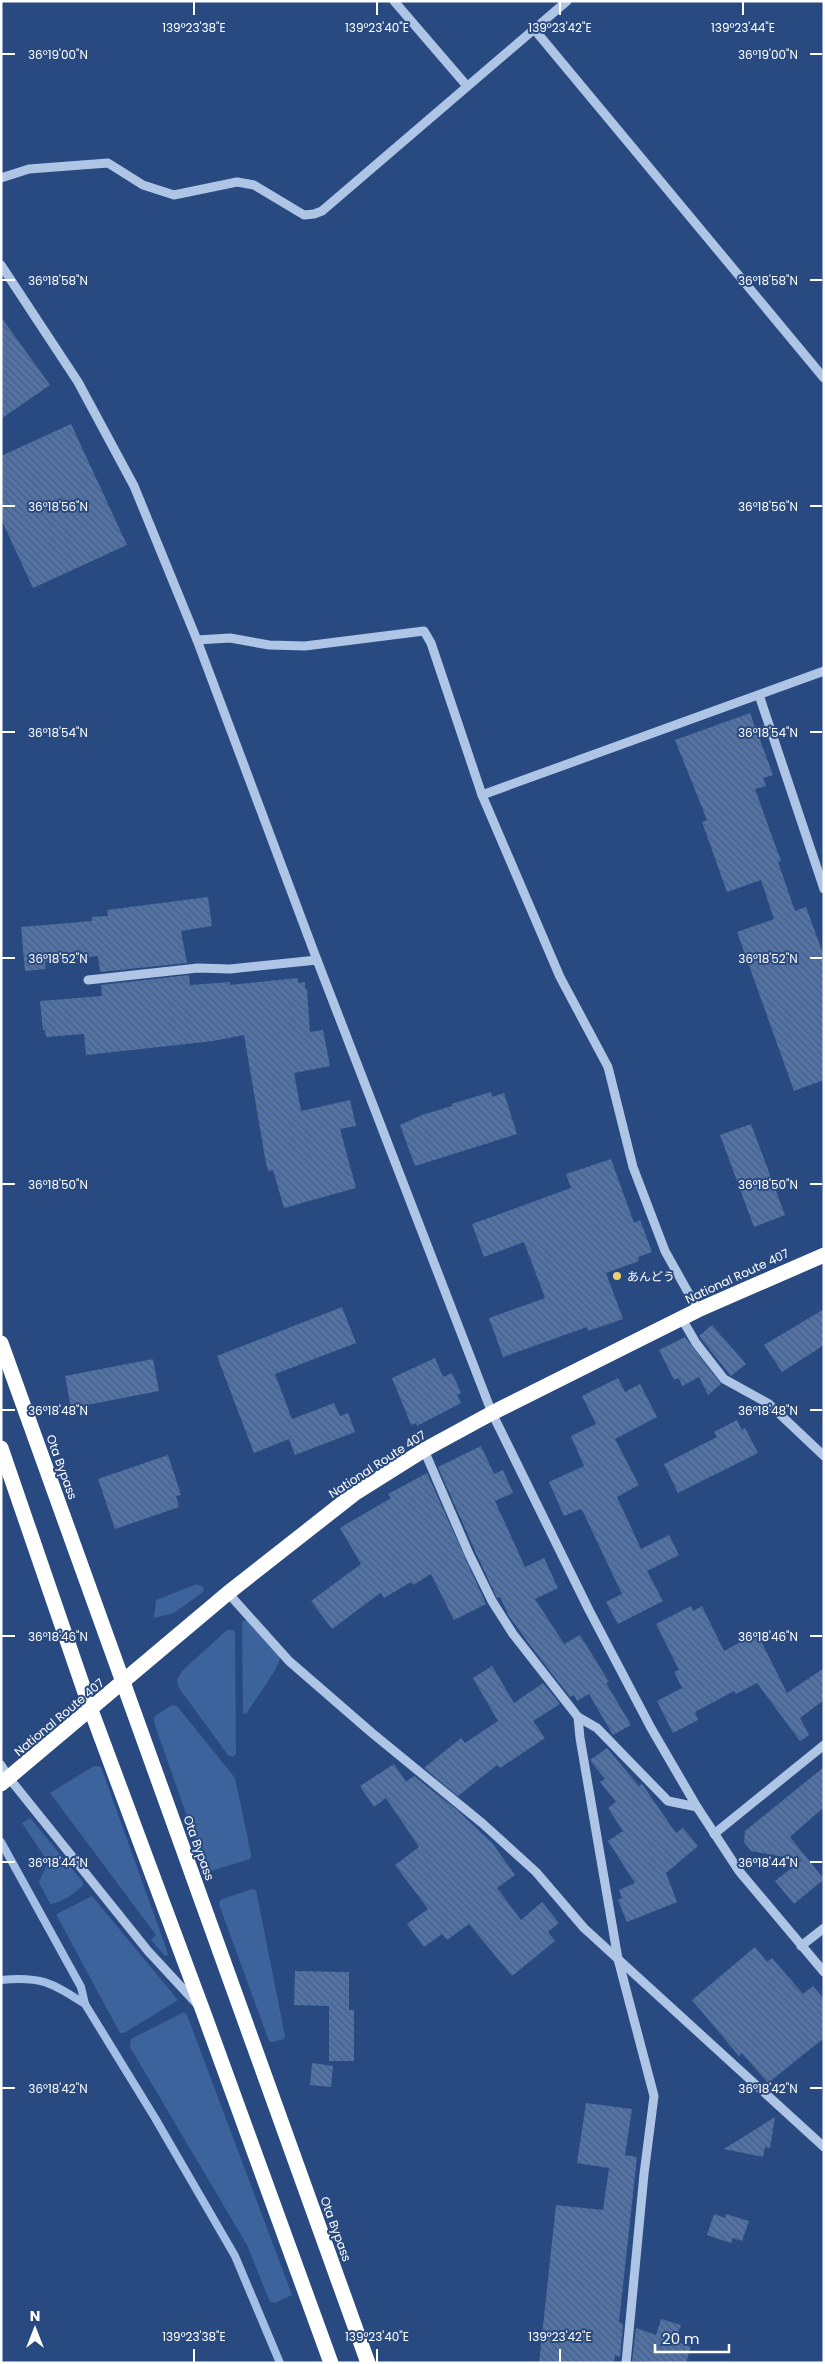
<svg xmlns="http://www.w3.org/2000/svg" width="825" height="2364" font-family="Poppins,'Noto Sans JP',sans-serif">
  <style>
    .green { fill: #3d639d }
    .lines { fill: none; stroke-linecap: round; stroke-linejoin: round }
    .stream { stroke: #a4bfe6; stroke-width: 8 }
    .building { fill: url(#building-back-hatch) }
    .minor { stroke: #afc5e5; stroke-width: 9 }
    .highway { stroke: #fff; stroke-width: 15 }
    .ticks { fill: none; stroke: #fff; stroke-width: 2 }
    .poi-dot { fill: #edd076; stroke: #284a80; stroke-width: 2 }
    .labels { text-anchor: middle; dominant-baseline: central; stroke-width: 4; stroke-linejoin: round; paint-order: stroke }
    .poi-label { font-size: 12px; fill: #fff; stroke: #284a80; text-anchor: start }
    .street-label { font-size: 12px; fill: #fff; stroke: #284a80 }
    .ticks-label { font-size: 12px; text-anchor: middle; fill: #fff; stroke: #284a80; stroke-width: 4; stroke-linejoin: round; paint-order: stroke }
  </style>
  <defs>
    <pattern id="building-back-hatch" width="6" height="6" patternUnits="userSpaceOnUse" patternTransform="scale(1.25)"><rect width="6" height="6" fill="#5173a8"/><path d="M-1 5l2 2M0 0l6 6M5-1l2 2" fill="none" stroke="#4e5e75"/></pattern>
  </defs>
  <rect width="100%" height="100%" fill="#284a80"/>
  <!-- green -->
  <g class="green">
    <polygon points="197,1584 204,1588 203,1592 174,1613 154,1618 156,1600"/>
    <path d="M246,1620L280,1657C279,1669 254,1700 247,1713L243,1714L242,1622Z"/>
    <polygon points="227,1630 233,1630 235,1633 236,1754 233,1757 228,1755 179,1688 177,1680 182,1671"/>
    <polygon points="172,1705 177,1706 235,1778 251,1854 250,1859 211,1871 206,1871 154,1722 155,1716"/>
    <polygon points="94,1766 101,1767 166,1948 168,1955 165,1956 151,1940 156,1935 50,1793"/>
    <path d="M30,1818L83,1882V1885C76,1893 61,1903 50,1904L39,1882L48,1862L22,1823Z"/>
    <polygon points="252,1889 256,1890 285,2036 284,2039 272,2042 269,2041 219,1904 220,1900"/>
    <polygon points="92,1896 178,2000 124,2033 120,2033 57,1916 57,1914"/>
    <polygon points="184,2012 187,2015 292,2295 275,2303 270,2302 247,2245 130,2047 131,2039"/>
  </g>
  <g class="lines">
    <!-- stream -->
    <g class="stream">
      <polyline points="1,1842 81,1987 85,2004 155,2118 235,2256 280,2363"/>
      <path d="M1,1980C42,1976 52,1983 85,2004"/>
    </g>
  </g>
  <!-- building -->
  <g class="building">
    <polygon points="1,317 50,385 1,419"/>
    <polygon points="71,424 127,545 33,588 1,519 1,456"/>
    <polygon points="750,713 773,775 763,778 766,786 755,789 781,861 778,862 795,911 806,907 824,956 824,1080 794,1091 737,932 774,919 761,880 727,892 702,822 707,820 675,740"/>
    <polygon points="208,897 212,926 181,931 187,963 100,972 98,956 45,962 46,969 25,971 21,927 92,921 92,917 108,916 107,910"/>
    <polygon points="189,975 190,985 230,982 230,985 298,978 298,983 305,982 305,989 307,989 310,1032 323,1030 330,1066 294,1073 301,1111 350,1100 356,1126 340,1129 356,1188 284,1208 273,1170 268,1171 265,1158 244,1035 213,1041 86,1055 84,1034 46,1037 45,1030 43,1030 40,1001 102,996 101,985"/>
    <polygon points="491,1092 492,1097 504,1093 517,1134 415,1166 400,1125 422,1115 452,1106 451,1104"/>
    <polygon points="751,1124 785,1215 754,1227 720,1135"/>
    <polygon points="611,1159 634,1223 640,1220 652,1252 638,1257 639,1261 606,1273 623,1319 588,1331 587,1327 503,1357 489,1318 545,1298 524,1242 484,1257 472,1224 571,1188 566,1174"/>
    <polygon points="342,1307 356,1343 275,1374 292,1419 334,1403 340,1416 348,1413 355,1432 295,1455 289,1439 254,1453 217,1356"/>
    <polygon points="824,1309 824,1345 782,1372 764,1345"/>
    <polygon points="712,1325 746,1364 731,1376 699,1336"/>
    <polygon points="685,1337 721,1384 708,1395 699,1377 682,1386 679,1378 674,1380 659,1350"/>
    <polygon points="435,1358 443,1377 452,1373 461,1393 457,1395 461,1403 417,1426 416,1423 411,1425 392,1378"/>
    <polygon points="153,1359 159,1391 71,1408 65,1376"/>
    <polygon points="618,1378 625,1392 640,1384 657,1417 615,1439 639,1485 617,1497 641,1549 669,1535 679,1555 647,1571 663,1601 618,1624 606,1602 622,1594 583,1512 581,1509 564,1516 549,1482 584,1466 571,1436 596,1424 582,1396"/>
    <polygon points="737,1420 742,1430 745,1428 758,1453 678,1493 664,1464 717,1437 714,1432"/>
    <polygon points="481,1446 494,1474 503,1470 513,1493 495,1501 525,1567 544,1558 558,1588 535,1599 564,1644 580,1635 609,1682 606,1683 631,1725 613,1735 589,1694 577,1701 574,1695 570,1697 527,1641 509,1616 500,1597 497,1598 475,1551 438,1467"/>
    <polygon points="168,1455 181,1495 176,1496 179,1507 115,1529 98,1479"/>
    <polygon points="427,1473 486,1604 454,1620 431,1574 413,1585 411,1582 384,1598 381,1593 379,1594 332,1629 311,1601 361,1564 340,1528 391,1498 388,1494"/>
    <polygon points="691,1606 693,1611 702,1606 724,1651 757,1633 787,1693 824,1668 824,1700 800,1718 809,1735 800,1741 757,1683 736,1694 734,1691 695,1712 698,1720 673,1733 657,1701 682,1688 674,1672 679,1670 656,1624"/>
    <polygon points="492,1666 514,1703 543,1683 560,1704 533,1721 545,1738 500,1768 497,1765 458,1796 424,1768 461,1738 465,1743 498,1721 473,1678"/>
    <polygon points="607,1748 639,1786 642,1784 676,1833 683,1828 698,1846 666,1873 677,1902 627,1922 618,1900 622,1898 619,1890 635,1883 608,1841 623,1831 608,1808 616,1802 600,1782 605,1779 590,1760"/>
    <polygon points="394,1764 406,1782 414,1776 457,1810 493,1844 515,1875 497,1888 521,1920 542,1902 559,1923 548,1932 555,1941 512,1976 469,1924 447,1940 442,1934 424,1947 407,1924 428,1909 395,1865 419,1847 386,1798 374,1807 360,1786"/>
    <polygon points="824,1767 824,1807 790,1837 824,1879 794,1904 775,1881 802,1860 751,1851 744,1842 745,1831"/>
    <polygon points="755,1947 767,1962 772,1958 803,1994 813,1986 824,1999 824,2038 768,2083 742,2053 739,2056 692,2000"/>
    <polygon points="295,1971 349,1972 349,2010 354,2010 354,2061 329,2061 329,2006 294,2005"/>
    <polygon points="312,2063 333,2066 331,2087 310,2085"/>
    <polygon points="586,2103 632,2109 625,2155 637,2157 619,2322 623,2324 620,2357 615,2355 614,2363 539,2363 556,2205 603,2210 609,2168 577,2163"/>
    <polygon points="775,2117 770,2148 765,2147 763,2157 724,2149"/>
    <polygon points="714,2214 725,2218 726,2214 749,2221 742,2241 733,2238 731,2243 707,2235"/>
    <polygon points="661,2319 681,2325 675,2341 691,2347 686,2363 632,2361 636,2328 656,2335"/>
  </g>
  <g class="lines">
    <!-- minor -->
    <g class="minor">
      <polyline points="394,1 467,86"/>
      <polyline points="534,29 824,378"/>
      <polyline points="1,178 29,169 108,163 143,185 174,195 237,182 254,185 304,215 314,214 322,211 567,1"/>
      <polyline points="1,265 78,382 134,486 197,640 317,960 492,1413 589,1610 651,1728 697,1807 739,1871 824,1972"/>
      <polyline points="197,640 230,638 269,645 305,646 424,631 431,643 482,795 560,977 608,1067 633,1167 665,1251 698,1310"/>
      <polyline points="759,695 824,889"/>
      <polyline points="482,795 824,671"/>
      <polyline points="88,980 198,968 230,969 317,960"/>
      <polyline points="682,1319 696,1343 724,1379 769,1404 824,1456"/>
      <polyline points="424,1450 469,1554 492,1601 513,1634 578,1717 580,1738 618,1959 654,2096 644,2174 626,2363"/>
      <polyline points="228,1593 289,1661 372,1733 482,1823 536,1872 584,1928 824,2147"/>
      <polyline points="578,1717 597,1728 668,1801 697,1807"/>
      <polyline points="1,1765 9,1778 148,1951 197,2004"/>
      <polyline points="714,1834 824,1745"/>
      <polyline points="801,1946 824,1928"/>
    </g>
    <!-- highway -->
    <g class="highway">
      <polyline points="1,1343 368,2363"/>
      <polyline points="1,1448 91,1710 203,2011 331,2363"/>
      <polyline points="1,1784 228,1593 354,1494 424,1450 492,1413 698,1310 824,1255"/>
    </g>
  </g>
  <!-- ticks -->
  <path class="ticks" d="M194,2V15M377,2V15M560,2V15M743,2V15M2,54H15M810,54H822M2,280H15M810,280H822M2,506H15M810,506H822M2,732H15M810,732H822M2,958H15M810,958H822M2,1184H15M810,1184H822M2,1410H15M810,1410H822M2,1636H15M810,1636H822M2,1862H15M810,1862H822M2,2088H15M810,2088H822M194,2349V2362M377,2349V2362M560,2349V2362"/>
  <!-- markers -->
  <circle class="poi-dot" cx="617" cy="1276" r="5"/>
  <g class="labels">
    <!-- poi labels -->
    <g class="poi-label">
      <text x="627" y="1276">あんどう</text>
    </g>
    <!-- street labels -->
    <g class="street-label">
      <text transform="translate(737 1276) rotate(-25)">National Route 407</text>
      <text transform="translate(377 1464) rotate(-33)">National Route 407</text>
      <text transform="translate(62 1467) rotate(70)">Ota Bypass</text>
      <text transform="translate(59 1717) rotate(-40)">National Route 407</text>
      <text transform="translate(199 1848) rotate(70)">Ota Bypass</text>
      <text transform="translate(336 2229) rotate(70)">Ota Bypass</text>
    </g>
  </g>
  <g class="ticks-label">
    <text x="194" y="32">139°23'38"E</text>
    <text x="377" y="32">139°23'40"E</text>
    <text x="560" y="32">139°23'42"E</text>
    <text x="743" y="32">139°23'44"E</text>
    <text x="58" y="59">36°19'00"N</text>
    <text x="768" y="59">36°19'00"N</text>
    <text x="58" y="285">36°18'58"N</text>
    <text x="768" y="285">36°18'58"N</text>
    <text x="58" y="511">36°18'56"N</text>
    <text x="768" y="511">36°18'56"N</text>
    <text x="58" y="737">36°18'54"N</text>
    <text x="768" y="737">36°18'54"N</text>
    <text x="58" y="963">36°18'52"N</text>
    <text x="768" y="963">36°18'52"N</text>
    <text x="58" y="1189">36°18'50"N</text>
    <text x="768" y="1189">36°18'50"N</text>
    <text x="58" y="1415">36°18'48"N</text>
    <text x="768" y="1415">36°18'48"N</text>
    <text x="58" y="1641">36°18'46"N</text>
    <text x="768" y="1641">36°18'46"N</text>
    <text x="58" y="1867">36°18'44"N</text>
    <text x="768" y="1867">36°18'44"N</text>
    <text x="58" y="2093">36°18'42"N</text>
    <text x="768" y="2093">36°18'42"N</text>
    <text x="194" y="2341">139°23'38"E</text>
    <text x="377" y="2341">139°23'40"E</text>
    <text x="560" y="2341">139°23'42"E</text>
  </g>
  <!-- border -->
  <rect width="825" height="2364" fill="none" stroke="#ffffff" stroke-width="5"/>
  <!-- north arrow -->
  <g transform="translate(35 2329)" stroke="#284a80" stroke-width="4" paint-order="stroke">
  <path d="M0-4L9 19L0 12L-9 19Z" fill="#ffffff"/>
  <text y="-8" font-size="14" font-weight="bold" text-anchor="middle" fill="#ffffff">N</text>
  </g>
  <!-- scale -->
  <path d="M655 2344v8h74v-8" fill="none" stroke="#ffffff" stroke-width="2.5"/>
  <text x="662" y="2344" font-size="15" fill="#ffffff" stroke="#284a80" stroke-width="4" paint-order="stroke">20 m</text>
</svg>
